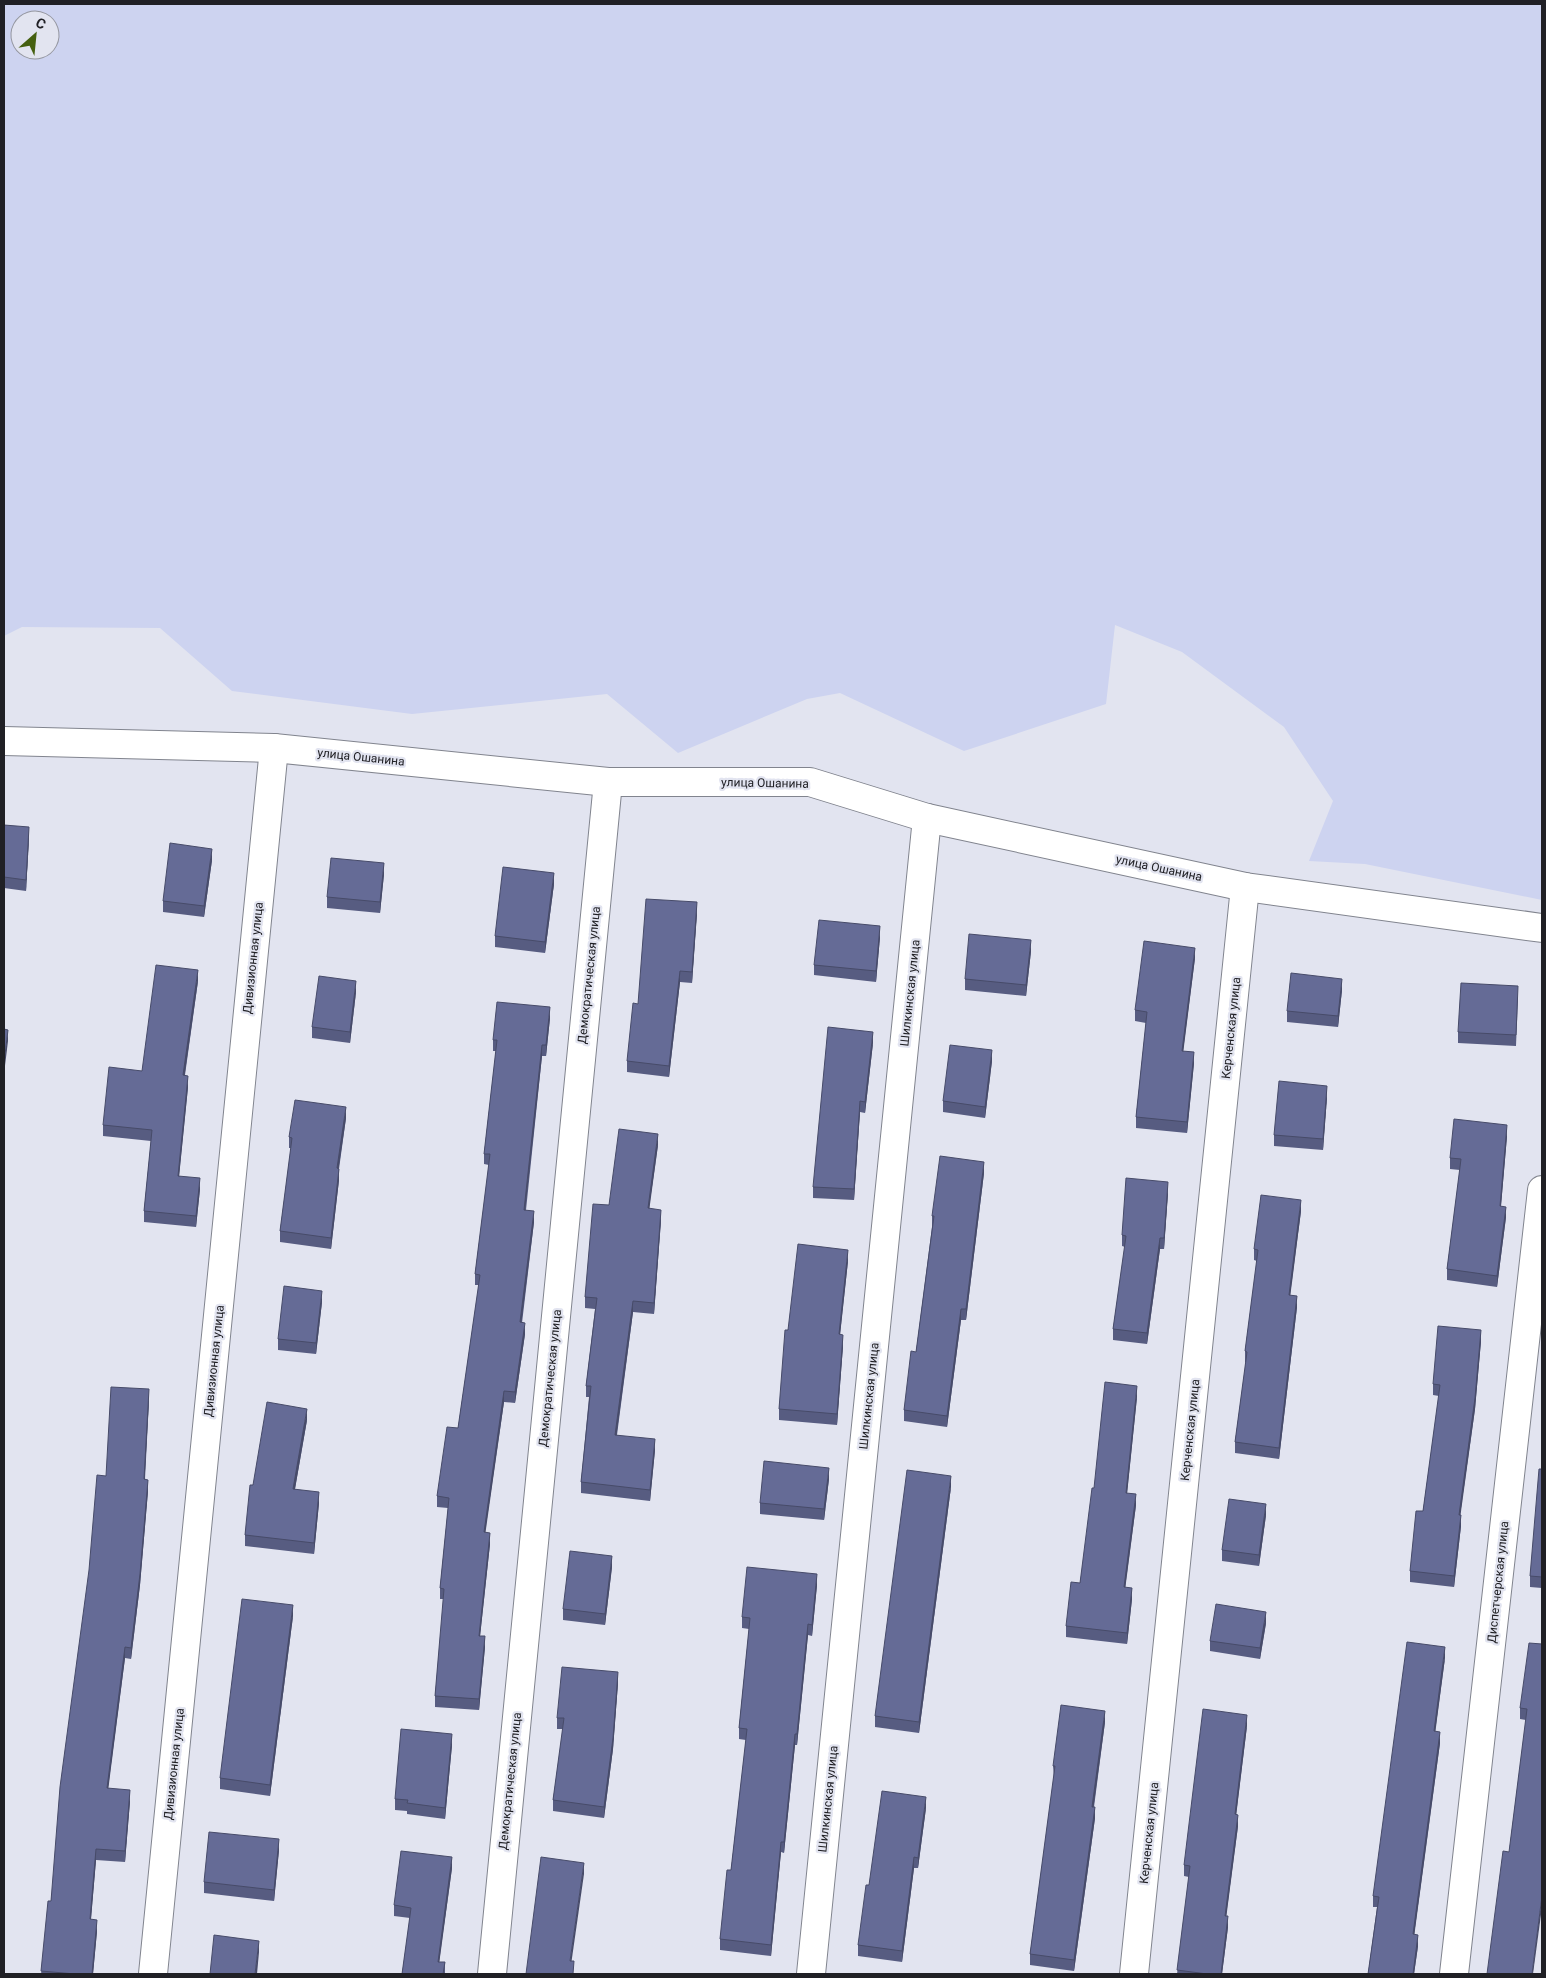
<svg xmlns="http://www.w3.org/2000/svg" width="1546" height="1978" font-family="Roboto,sans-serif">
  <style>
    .green { fill: #cdd3f0; fill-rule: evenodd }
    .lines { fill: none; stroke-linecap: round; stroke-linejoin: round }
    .minor-casing { stroke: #81848e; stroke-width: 30 }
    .minor { stroke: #fff; stroke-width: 28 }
    .wall { fill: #575c81 }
    .shaded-wall { fill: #474b69 }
    .building { fill: #656b96; stroke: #474b69 }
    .labels { text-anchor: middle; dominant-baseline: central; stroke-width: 4.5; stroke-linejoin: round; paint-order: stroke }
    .street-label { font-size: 12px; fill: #202025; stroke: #e2e4f0 }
  </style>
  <rect width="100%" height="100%" fill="#e2e4f0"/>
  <!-- green -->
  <path class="green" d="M4,4H1542V900L1365,864L1309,861L1333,801L1284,727L1182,652L1115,625L1106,704L964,751L840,693L807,699L678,753L607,694L412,714L232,691L160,628L22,627L4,636ZM20,20H50V50H20Z"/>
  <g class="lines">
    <!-- minor casing -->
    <g class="minor-casing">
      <g id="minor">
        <polyline points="4,741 274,748 608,782 810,782 927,818 1245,887 1542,928"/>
        <polyline points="153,1974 274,748"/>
        <polyline points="492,1974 608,782"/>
        <polyline points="811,1974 927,818"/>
        <polyline points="1134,1974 1245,887"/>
        <polyline points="1454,1974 1542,1190"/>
      </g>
    </g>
    <!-- minor -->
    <use href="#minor" class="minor"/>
  </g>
  <!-- wall -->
  <g class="wall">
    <polygon points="4,825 29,838 26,891 4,888"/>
    <polygon points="212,860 204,917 163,912 163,901"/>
    <polygon points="384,874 380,913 327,908 327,897"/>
    <polygon points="554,884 545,953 495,947 495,936"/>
    <polygon points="697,913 692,983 680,982 669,1077 627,1072 627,1061"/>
    <polygon points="880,937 876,982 814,975 814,965"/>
    <polygon points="1031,951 1026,996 965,990 965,979"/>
    <polygon points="1195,958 1183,1051 1194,1063 1187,1133 1136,1128 1136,1117 1146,1023 1135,1021 1135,1010"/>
    <polygon points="198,981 185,1075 188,1087 179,1176 200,1189 196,1227 144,1222 144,1211 151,1141 103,1136 103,1125 142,1071"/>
    <polygon points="1342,990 1338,1027 1287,1022 1287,1011"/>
    <polygon points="356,992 350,1043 312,1038 312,1027"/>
    <polygon points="1518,997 1516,1046 1458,1043 1458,1032"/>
    <polygon points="550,1018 546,1056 542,1056 526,1210 534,1222 522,1323 525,1334 515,1403 504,1402 485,1532 490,1544 480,1636 485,1647 479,1710 435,1707 435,1696 444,1599 440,1599 440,1588 448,1508 437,1507 437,1496 458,1428 479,1285 475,1285 475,1274 489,1165 484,1164 484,1154 496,1051 493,1051 493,1040"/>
    <polygon points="873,1043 865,1113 860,1112 854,1200 813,1198 813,1187"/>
    <polygon points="992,1061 985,1118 943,1112 943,1101"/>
    <polygon points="1327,1097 1323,1150 1274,1146 1274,1135"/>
    <polygon points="346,1118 339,1169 339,1180 331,1249 280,1242 280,1231 291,1148 289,1148 289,1137"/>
    <polygon points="1507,1136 1501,1206 1506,1217 1497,1287 1447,1280 1447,1269 1460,1170 1450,1169 1450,1158"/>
    <polygon points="658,1145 649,1208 661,1220 654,1314 633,1312 617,1435 655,1450 650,1501 581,1493 581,1482 589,1397 586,1397 586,1386 595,1309 585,1308 585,1297 609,1205"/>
    <polygon points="984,1173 966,1320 961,1320 947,1427 904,1421 904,1410 916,1352 932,1227 932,1216"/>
    <polygon points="1168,1193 1164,1249 1160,1249 1147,1344 1113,1340 1113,1329 1125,1247 1122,1246 1122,1235"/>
    <polygon points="1301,1211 1290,1295 1297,1307 1279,1459 1235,1453 1235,1442 1246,1362 1245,1362 1245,1351 1257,1261 1254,1260 1254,1249"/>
    <polygon points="848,1261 840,1334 843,1346 837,1425 779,1420 779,1409 788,1330"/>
    <polygon points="322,1302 316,1354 278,1350 278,1339"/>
    <polygon points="1481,1341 1475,1409 1460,1515 1461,1526 1454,1587 1410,1582 1410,1571 1423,1511 1439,1396 1433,1395 1433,1384"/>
    <polygon points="1137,1397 1127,1493 1136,1505 1125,1588 1132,1599 1127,1644 1066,1637 1066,1626 1080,1583 1094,1488"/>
    <polygon points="149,1400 145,1479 148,1491 140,1585 131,1659 125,1658 108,1788 130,1801 125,1862 96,1860 91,1919 97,1931 93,1974 41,1974 51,1901 106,1476"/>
    <polygon points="307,1420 295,1489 319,1503 314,1554 245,1546 245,1535 253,1485"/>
    <polygon points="1542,1469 1542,1588 1530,1587 1530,1576"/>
    <polygon points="829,1479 824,1520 760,1514 760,1503"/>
    <polygon points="951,1487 919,1733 875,1727 875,1716"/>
    <polygon points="1266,1515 1259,1566 1222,1561 1222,1550"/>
    <polygon points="612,1567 605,1625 563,1620 563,1609"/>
    <polygon points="817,1585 812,1636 808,1635 797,1745 795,1745 784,1853 781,1852 771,1956 720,1950 720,1939 731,1870 746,1740 739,1739 739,1728 749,1629 742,1628 742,1617"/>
    <polygon points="293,1616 270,1796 220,1789 220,1778"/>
    <polygon points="1266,1623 1260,1659 1210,1651 1210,1641"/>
    <polygon points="1542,1644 1509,1852 1526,1720 1520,1719 1520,1708"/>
    <polygon points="1445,1658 1435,1732 1440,1743 1414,1935 1418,1946 1414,1974 1368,1974 1377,1907 1373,1907 1373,1896"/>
    <polygon points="618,1683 613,1749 604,1818 553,1811 553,1800 563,1729 557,1729 557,1718"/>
    <polygon points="1105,1722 1094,1807 1095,1818 1074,1971 1030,1965 1030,1954 1054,1777 1053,1766"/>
    <polygon points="1247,1726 1236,1815 1238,1826 1226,1916 1228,1927 1222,1974 1177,1974 1189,1877 1184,1876 1184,1865"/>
    <polygon points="452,1745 445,1819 407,1814 407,1811 395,1810 395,1799"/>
    <polygon points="926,1808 918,1868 914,1868 902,1962 858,1956 858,1945"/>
    <polygon points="279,1850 274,1901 204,1893 204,1882"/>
    <polygon points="452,1868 439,1962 445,1962 445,1974 402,1974 410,1918 394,1916 394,1905"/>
  </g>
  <!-- shaded-wall -->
  <g class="shaded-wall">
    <polygon points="29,827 29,838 26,891 26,880"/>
    <polygon points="212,849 212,860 204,917 204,906"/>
    <polygon points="384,863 384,874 380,913 380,902"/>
    <polygon points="554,873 554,884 545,953 545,942"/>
    <polygon points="697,902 697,913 692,983 692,972"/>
    <polygon points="880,926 880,937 876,982 876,971"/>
    <polygon points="1031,940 1031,951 1026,996 1026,985"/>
    <polygon points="1195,948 1195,958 1182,1062 1182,1051"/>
    <polygon points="198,970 198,981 183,1086 183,1075"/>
    <polygon points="680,971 680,982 669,1077 669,1066"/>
    <polygon points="1342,979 1342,990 1338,1027 1338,1016"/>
    <polygon points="356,981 356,992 350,1043 350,1032"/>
    <polygon points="550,1007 550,1018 546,1056 546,1045"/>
    <polygon points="8,1030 8,1041 4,1074 4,1063"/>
    <polygon points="873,1032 873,1043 865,1113 865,1102"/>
    <polygon points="542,1045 542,1056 524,1220 524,1210"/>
    <polygon points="992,1050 992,1061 985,1118 985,1107"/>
    <polygon points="1194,1052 1194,1063 1187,1133 1187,1122"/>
    <polygon points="188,1076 188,1087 178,1187 178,1176"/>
    <polygon points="1327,1086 1327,1097 1323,1150 1323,1139"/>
    <polygon points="860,1101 860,1112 854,1200 854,1189"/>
    <polygon points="346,1107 346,1118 337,1179 337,1168"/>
    <polygon points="1507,1125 1507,1136 1500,1217 1500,1206"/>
    <polygon points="658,1134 658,1145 648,1219 648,1208"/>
    <polygon points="984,1162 984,1173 966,1320 966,1309"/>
    <polygon points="339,1169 339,1180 331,1249 331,1238"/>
    <polygon points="200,1178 200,1189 196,1227 196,1216"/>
    <polygon points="1168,1182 1168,1193 1164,1249 1164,1238"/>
    <polygon points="1301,1200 1301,1211 1289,1306 1289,1295"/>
    <polygon points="1506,1207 1506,1217 1497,1287 1497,1276"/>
    <polygon points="661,1210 661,1220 654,1314 654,1303"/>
    <polygon points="534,1211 534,1222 520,1333 520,1322"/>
    <polygon points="1160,1238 1160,1249 1147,1344 1147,1333"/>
    <polygon points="848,1250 848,1261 839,1345 839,1334"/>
    <polygon points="322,1291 322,1302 316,1354 316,1343"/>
    <polygon points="1297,1296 1297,1307 1279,1459 1279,1448"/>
    <polygon points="633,1301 633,1312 615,1446 615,1435"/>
    <polygon points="961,1309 961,1320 947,1427 947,1416"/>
    <polygon points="525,1323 525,1334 515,1403 515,1392"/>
    <polygon points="1481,1330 1481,1341 1475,1409 1459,1526 1459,1515"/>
    <polygon points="843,1335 843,1346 837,1425 837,1414"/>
    <polygon points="1137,1386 1137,1397 1126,1504 1126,1493"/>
    <polygon points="149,1389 149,1400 144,1490 144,1479"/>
    <polygon points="504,1391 504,1402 484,1543 484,1532"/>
    <polygon points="307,1409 307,1420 293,1500 293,1489"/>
    <polygon points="655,1439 655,1450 650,1501 650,1490"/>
    <polygon points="829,1468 829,1479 824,1520 824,1509"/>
    <polygon points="951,1476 951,1487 919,1733 919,1722"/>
    <polygon points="148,1480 148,1491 140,1585 131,1659 131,1648"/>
    <polygon points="319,1492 319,1503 314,1554 314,1543"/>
    <polygon points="1136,1494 1136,1505 1124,1598 1124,1587"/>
    <polygon points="1266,1504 1266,1515 1259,1566 1259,1555"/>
    <polygon points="1461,1515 1461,1526 1454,1587 1454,1576"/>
    <polygon points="490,1533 490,1544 479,1646 479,1636"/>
    <polygon points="612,1556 612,1567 605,1625 605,1614"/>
    <polygon points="817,1574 817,1585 812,1636 812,1625"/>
    <polygon points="1132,1588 1132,1599 1127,1644 1127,1633"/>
    <polygon points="293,1605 293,1616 270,1796 270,1785"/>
    <polygon points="1266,1612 1266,1623 1260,1659 1260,1648"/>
    <polygon points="808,1624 808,1635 797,1745 797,1734"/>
    <polygon points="485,1636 485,1647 479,1710 479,1699"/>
    <polygon points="125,1647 125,1658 107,1799 107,1788"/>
    <polygon points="1445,1647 1445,1658 1434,1742 1434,1731"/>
    <polygon points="618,1672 618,1683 613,1749 604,1818 604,1807"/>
    <polygon points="1105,1711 1105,1722 1092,1818 1092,1807"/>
    <polygon points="1247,1715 1247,1726 1235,1825 1235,1814"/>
    <polygon points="1440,1732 1440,1743 1413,1945 1413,1934"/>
    <polygon points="452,1734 452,1745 445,1819 445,1808"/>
    <polygon points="795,1734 795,1745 784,1853 784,1842"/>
    <polygon points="130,1790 130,1801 125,1862 125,1851"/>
    <polygon points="926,1797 926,1808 918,1868 918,1858"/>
    <polygon points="1095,1807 1095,1818 1074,1971 1074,1960"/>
    <polygon points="1238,1815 1238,1826 1225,1927 1225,1916"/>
    <polygon points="279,1839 279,1850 274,1901 274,1890"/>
    <polygon points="781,1842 781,1852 771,1956 771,1945"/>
    <polygon points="96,1849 96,1860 90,1930 90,1919"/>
    <polygon points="452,1857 452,1868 438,1972 438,1962"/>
    <polygon points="914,1857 914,1868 902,1962 902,1951"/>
    <polygon points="584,1863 584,1874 570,1972 570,1961"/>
    <polygon points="1542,1896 1542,1907 1533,1974 1532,1974"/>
    <polygon points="1228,1916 1228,1927 1222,1974 1221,1974"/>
    <polygon points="97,1920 97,1931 93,1974 92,1974"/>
    <polygon points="1418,1935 1418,1946 1414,1974 1413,1974"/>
    <polygon points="259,1941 259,1952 257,1974 255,1974"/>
  </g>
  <!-- building -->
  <g class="building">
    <polygon points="4,825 29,827 26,880 4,877"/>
    <polygon points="170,843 212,849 204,906 163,901"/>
    <polygon points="331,858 384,863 380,902 327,897"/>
    <polygon points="503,867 554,873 545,942 495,936"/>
    <polygon points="646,899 697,902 692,972 680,971 669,1066 627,1061 633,1003 638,1004"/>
    <polygon points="819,920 880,926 876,971 814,965"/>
    <polygon points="969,934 1031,940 1026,985 965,979"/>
    <polygon points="1144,941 1195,948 1182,1051 1194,1052 1187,1122 1136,1117 1147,1012 1135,1010"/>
    <polygon points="156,965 198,970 183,1075 188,1076 178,1176 200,1178 196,1216 144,1211 152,1130 103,1125 109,1067 142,1071"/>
    <polygon points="1291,973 1342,979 1338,1016 1287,1011"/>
    <polygon points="319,976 356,981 350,1032 312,1027"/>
    <polygon points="1461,983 1518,986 1516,1035 1458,1032"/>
    <polygon points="497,1002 550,1007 546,1045 542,1045 524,1210 534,1211 520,1322 525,1323 515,1392 504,1391 484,1532 490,1533 479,1636 485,1636 479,1699 435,1696 444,1589 440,1588 449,1498 437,1496 447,1427 458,1428 480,1275 475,1274 490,1154 484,1154 497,1040 493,1040"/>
    <polygon points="828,1027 873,1032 865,1102 860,1101 854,1189 813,1187"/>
    <polygon points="4,1029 8,1030 4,1063"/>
    <polygon points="950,1045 992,1050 985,1107 943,1101"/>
    <polygon points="1279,1081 1327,1086 1323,1139 1274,1135"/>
    <polygon points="295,1100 346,1107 337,1168 339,1169 331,1238 280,1231 292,1138 289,1137"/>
    <polygon points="1454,1119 1507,1125 1500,1206 1506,1207 1497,1276 1447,1269 1461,1159 1450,1158"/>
    <polygon points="619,1129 658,1134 648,1208 661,1210 654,1303 633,1301 615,1435 655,1439 650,1490 581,1482 591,1386 586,1386 597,1298 585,1297 593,1204 609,1205"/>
    <polygon points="940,1156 984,1162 966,1309 961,1309 947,1416 904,1410 911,1351 916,1352 934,1216 932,1216"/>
    <polygon points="1126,1178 1168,1182 1164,1238 1160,1238 1147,1333 1113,1329 1126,1236 1122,1235"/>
    <polygon points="1261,1195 1301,1200 1289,1295 1297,1296 1279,1448 1235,1442 1247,1352 1245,1351 1258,1250 1254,1249"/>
    <polygon points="798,1244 848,1250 839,1334 843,1335 837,1414 779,1409 785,1330 788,1330"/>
    <polygon points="284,1286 322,1291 316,1343 278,1339"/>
    <polygon points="1438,1326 1481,1330 1475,1398 1459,1515 1461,1515 1454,1576 1410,1571 1416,1511 1423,1511 1440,1385 1433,1384"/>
    <polygon points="1105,1382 1137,1386 1126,1493 1136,1494 1124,1587 1132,1588 1127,1633 1066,1626 1071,1582 1080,1583 1092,1488 1094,1488"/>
    <polygon points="111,1387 149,1389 144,1479 148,1480 140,1574 131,1648 125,1647 107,1788 130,1790 125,1851 96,1849 90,1919 97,1920 92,1974 75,1974 41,1971 48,1901 51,1901 60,1787 89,1570 97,1475 106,1476"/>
    <polygon points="267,1402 307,1409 293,1489 319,1492 314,1543 245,1535 250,1485 253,1485"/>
    <polygon points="764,1461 829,1468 824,1509 760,1503"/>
    <polygon points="1539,1469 1542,1469 1542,1577 1530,1576"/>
    <polygon points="907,1470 951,1476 919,1722 875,1716"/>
    <polygon points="1229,1499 1266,1504 1259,1555 1222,1550"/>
    <polygon points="570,1551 612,1556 605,1614 563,1609"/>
    <polygon points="747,1567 817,1574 812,1625 808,1624 797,1734 795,1734 784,1842 781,1842 771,1945 720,1939 727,1870 731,1870 747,1729 739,1728 750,1618 742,1617"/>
    <polygon points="242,1599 293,1605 270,1785 220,1778"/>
    <polygon points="1216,1604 1266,1612 1260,1648 1210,1641"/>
    <polygon points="1407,1642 1445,1647 1434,1731 1440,1732 1413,1934 1418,1935 1413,1974 1368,1974 1379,1897 1373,1896"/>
    <polygon points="1529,1643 1542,1644 1542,1896 1532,1974 1487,1974 1503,1851 1509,1852 1527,1709 1520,1708"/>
    <polygon points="562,1667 618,1672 613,1738 604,1807 553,1800 564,1718 557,1718"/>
    <polygon points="1061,1705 1105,1711 1092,1807 1095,1807 1074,1960 1030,1954 1055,1766 1053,1766"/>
    <polygon points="1203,1709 1247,1715 1235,1814 1238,1815 1225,1916 1228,1916 1221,1974 1207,1974 1177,1970 1190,1866 1184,1865"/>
    <polygon points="401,1729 452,1734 445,1808 407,1803 408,1800 395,1799"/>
    <polygon points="882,1791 926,1797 918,1858 914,1857 902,1951 858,1945 866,1885 869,1885"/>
    <polygon points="209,1832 279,1839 274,1890 204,1882"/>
    <polygon points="401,1851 452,1857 438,1962 445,1962 443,1974 402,1974 411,1908 394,1905"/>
    <polygon points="541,1857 584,1863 570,1961 574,1961 573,1974 526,1974"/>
    <polygon points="214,1935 259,1941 255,1974 210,1974"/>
  </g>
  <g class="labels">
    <!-- street labels -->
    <g class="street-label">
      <text transform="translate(361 757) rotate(6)">улица Ошанина</text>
      <text transform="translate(765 783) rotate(1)">улица Ошанина</text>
      <text transform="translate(1159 868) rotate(12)">улица Ошанина</text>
      <text transform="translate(253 958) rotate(-84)">Дивизионная улица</text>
      <text transform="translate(589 975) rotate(-84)">Демократическая улица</text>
      <text transform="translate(910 993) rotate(-84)">Шилкинская улица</text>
      <text transform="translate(1231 1028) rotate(-84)">Керченская улица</text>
      <text transform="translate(214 1361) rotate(-84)">Дивизионная улица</text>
      <text transform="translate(550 1378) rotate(-84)">Демократическая улица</text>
      <text transform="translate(869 1396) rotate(-84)">Шилкинская улица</text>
      <text transform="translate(1190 1430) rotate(-84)">Керченская улица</text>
      <text transform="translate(1498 1582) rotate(-84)">Диспетчерская улица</text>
      <text transform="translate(174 1764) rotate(-84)">Дивизионная улица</text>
      <text transform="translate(510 1781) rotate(-84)">Демократическая улица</text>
      <text transform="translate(828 1799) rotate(-84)">Шилкинская улица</text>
      <text transform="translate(1149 1833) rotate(-84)">Керченская улица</text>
    </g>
  </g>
  <!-- border -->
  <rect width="1546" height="1978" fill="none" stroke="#202025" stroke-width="10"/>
  <!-- north arrow -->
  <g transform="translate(35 35) rotate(27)"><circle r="24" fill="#e2e4f0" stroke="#94969f"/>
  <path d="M0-4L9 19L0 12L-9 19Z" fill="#456010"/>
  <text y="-8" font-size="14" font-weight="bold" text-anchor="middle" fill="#202025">С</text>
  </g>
</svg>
